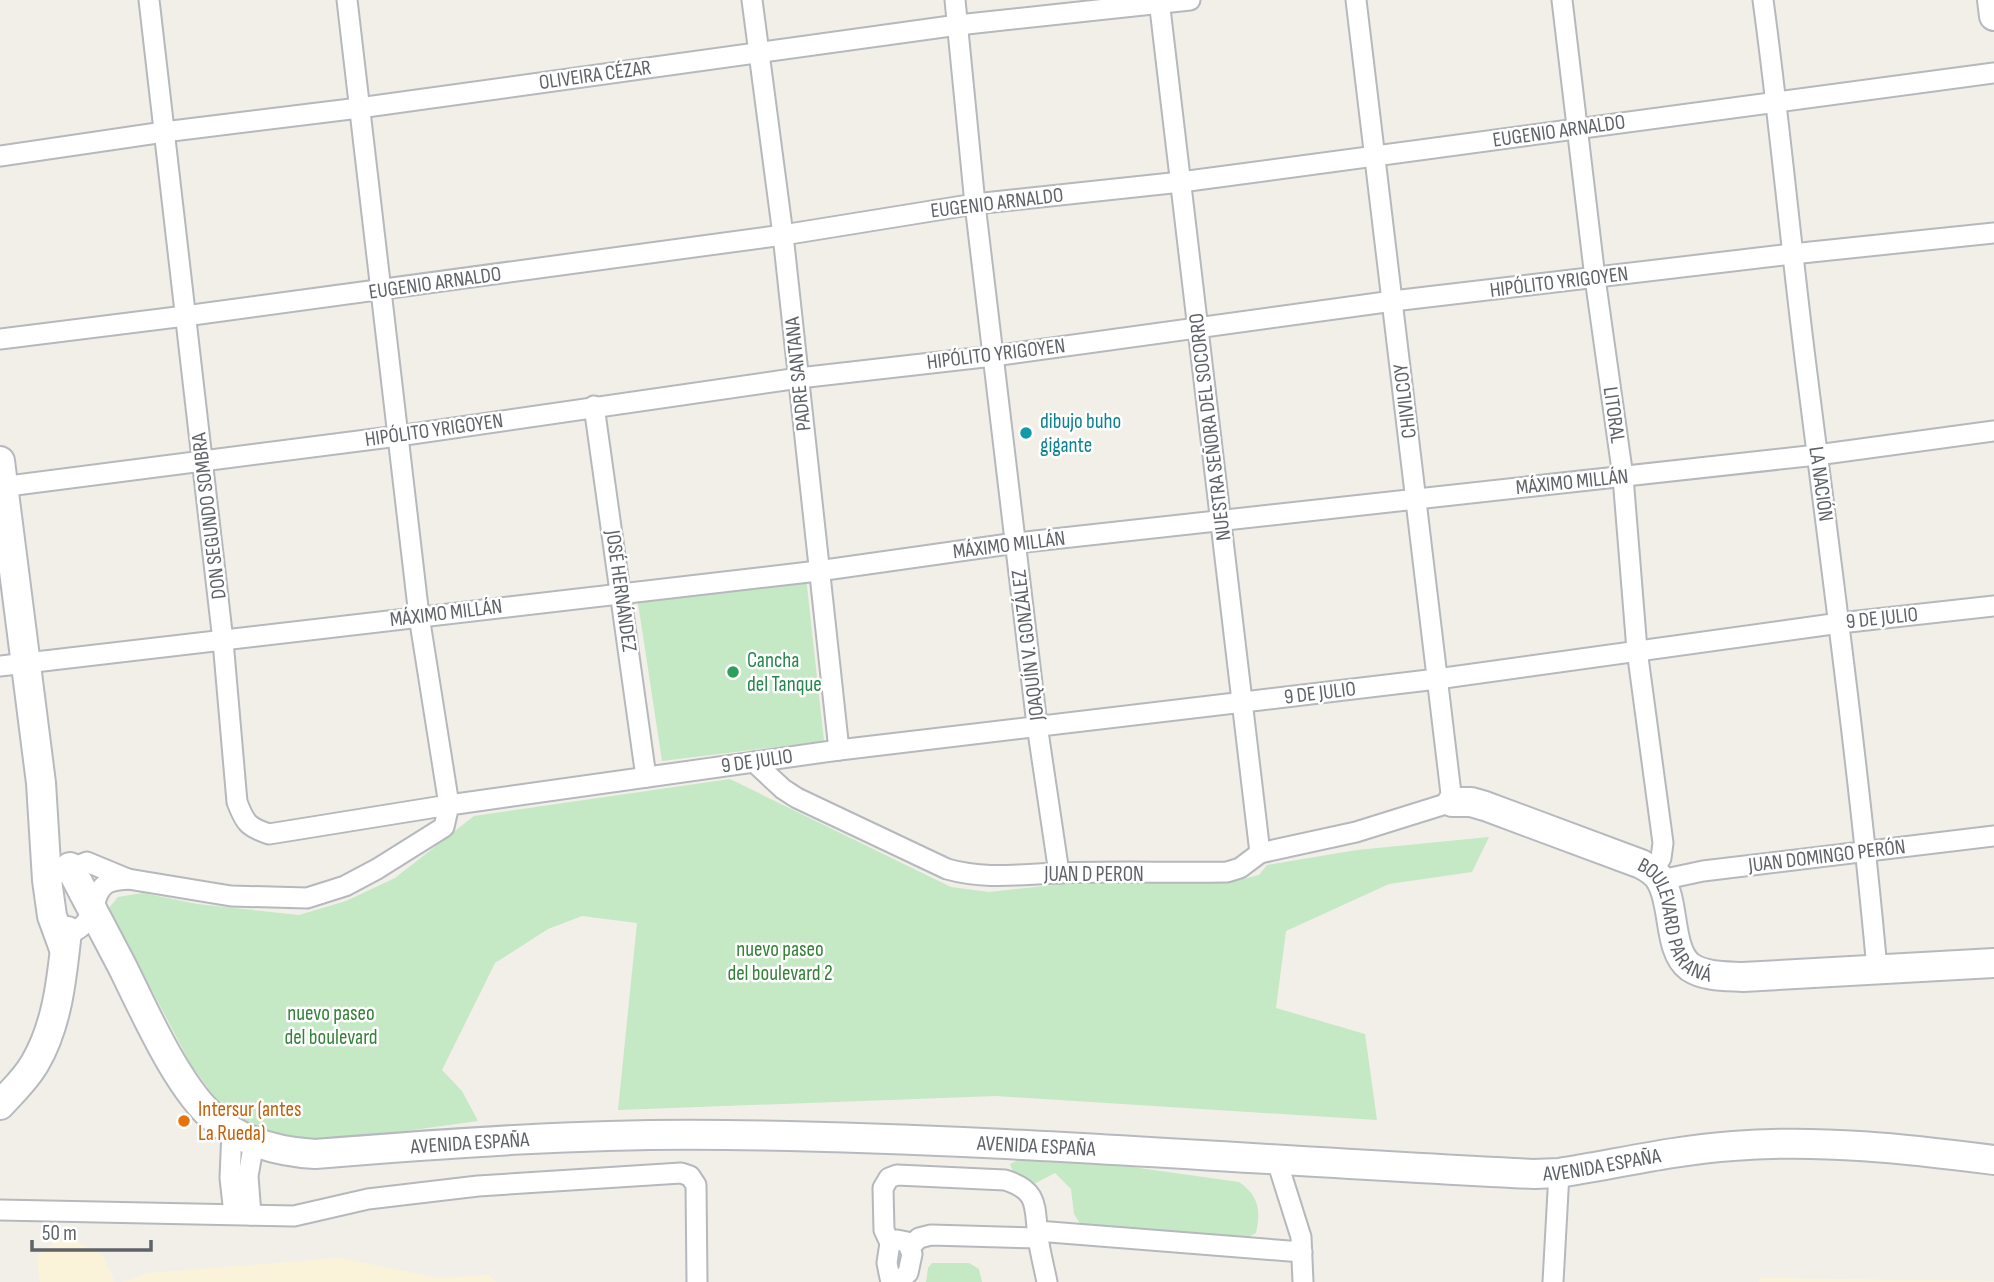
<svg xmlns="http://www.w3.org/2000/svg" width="1994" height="1282" font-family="'Sofia Sans Condensed',sans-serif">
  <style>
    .green { fill: #c5e8c5 }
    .sand { fill: #fbf3d9 }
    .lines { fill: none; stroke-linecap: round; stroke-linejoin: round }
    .street-casing { stroke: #b5b8bc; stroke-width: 23 }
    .secondary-casing { stroke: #b6babf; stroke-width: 32 }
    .street { stroke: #fff; stroke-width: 19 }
    .secondary { stroke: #fff; stroke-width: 28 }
    .culture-dot { fill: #0f9aa8; stroke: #fff; stroke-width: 2.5 }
    .leisure-dot { fill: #2e9e5b; stroke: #fff; stroke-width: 2.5 }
    .food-dot { fill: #e8710a; stroke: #fff; stroke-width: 2.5 }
    .labels { text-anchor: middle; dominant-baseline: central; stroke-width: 5; stroke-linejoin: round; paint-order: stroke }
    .street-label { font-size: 21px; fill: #5f6368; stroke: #fff }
    .culture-label { font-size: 21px; fill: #0d838f; stroke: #fff; text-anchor: start }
    .leisure-label { font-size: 21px; fill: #27864d; stroke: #fff; text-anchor: start }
    .park-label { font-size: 21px; fill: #348238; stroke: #fff }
    .food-label { font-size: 21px; fill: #c56008; stroke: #fff; text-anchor: start }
  </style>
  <rect width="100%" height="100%" fill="#f1efe8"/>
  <!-- green -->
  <g class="green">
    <polygon points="806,577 824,741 662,761 638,603"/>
    <polygon points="730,779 951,887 989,892 1063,884 1243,879 1259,875 1267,865 1357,850 1489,837 1472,872 1389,884 1286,931 1276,1008 1365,1034 1377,1120 996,1096 618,1110 637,923 582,916 548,929 495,963 442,1070 462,1091 478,1121 303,1145 234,1123 191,1065 109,908 118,897 143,893 197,904 299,915 346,901 395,878 474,816"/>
    <path d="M1032,1153L1239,1182C1259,1196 1261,1210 1256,1233L1230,1247L1087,1234L1074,1214L1071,1189L1055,1173L1032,1185L1016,1181L1010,1164Z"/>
    <polygon points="932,1263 969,1263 979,1269 982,1282 926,1282 928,1268"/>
  </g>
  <!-- sand -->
  <g class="sand">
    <polygon points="54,1241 75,1241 102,1254 115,1282 40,1282 37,1258"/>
    <polygon points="341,1258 437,1278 489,1275 496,1282 122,1282 149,1273"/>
    <polygon points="1759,1278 1994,1281 1994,1282 1759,1282"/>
  </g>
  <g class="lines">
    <!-- street casing -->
    <g class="street-casing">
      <g id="street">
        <path d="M149,0L223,641L237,802C245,823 248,827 269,834L449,805L419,616L347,0"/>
        <polyline points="752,0 783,235 839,750"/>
        <polyline points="955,0 975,204 1037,725 1059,873"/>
        <polyline points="1159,0 1260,853"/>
        <polyline points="1562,0 1595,278 1623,477 1637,650 1663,843 1661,858 1653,871"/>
        <path d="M1763,0C1780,124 1791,249 1807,374C1832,572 1859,770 1877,969"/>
        <polyline points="0,156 164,132 359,108 958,25 1190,0"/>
        <polyline points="0,339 185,316 783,235 975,204 1181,182 1994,73"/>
        <polyline points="594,406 646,777"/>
        <polyline points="0,487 398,436 799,378 993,356 1393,301 1792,254 1994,233"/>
        <polyline points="0,666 818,571 1016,543 1817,455 1994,431"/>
        <path d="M754,762L783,789L797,798L947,869C986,880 1021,874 1060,873C1116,871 1172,873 1227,872L1240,868L1260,853L1356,832L1452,802L1356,0"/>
        <polyline points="59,873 87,862 128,879 231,896 307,898 345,886 377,869 444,827 449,805 839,750 1437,679 1840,623 1994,606"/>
        <polyline points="1661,880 1703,871 1994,836"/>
        <path d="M67,935C103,920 88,897 106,884C112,880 121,880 128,879"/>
        <polyline points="232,1130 230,1178 234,1214"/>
        <polyline points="1277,1161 1301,1237 1303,1282"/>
        <polyline points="0,1210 294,1216 368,1199 478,1186 681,1173 690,1176 696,1185 697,1282"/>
        <polyline points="251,1215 248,1176 254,1142"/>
        <polyline points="1037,1231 1302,1252"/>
        <path d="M890,1243L897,1240L907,1242L912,1254L908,1273L899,1281L890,1278L887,1263L890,1243L884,1230L883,1188L889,1178L897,1175L1005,1180C1040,1191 1034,1207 1038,1237C1040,1252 1044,1267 1047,1282"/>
        <polyline points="910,1247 919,1238 931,1235 1038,1238"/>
        <polyline points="1553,1282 1559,1173"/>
      </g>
    </g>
    <!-- secondary casing -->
    <g class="secondary-casing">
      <g id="secondary">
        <polyline points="1992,0 1994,16"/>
        <polyline points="0,461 41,783 47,880 52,916 64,949"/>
        <path id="s1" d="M1452,802H1471L1485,806L1641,864C1649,868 1657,873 1661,881C1675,904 1668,951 1690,967C1705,977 1726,976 1743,977L1994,963"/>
        <path id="s2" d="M70,867C87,900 105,933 122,966C144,1010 178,1089 216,1120C245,1143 279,1152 315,1154C451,1143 588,1133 725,1135C995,1138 1264,1161 1534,1174L1559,1173C1616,1164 1675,1150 1733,1146C1820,1139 1908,1149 1994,1160"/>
        <path d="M0,1105C12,1092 26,1079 35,1063C58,1024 62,976 67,931"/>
      </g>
    </g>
    <!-- street -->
    <use href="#street" class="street"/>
    <!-- secondary -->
    <use href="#secondary" class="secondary"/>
  </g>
  <!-- markers -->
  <circle class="culture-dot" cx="1026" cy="433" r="7"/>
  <circle class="leisure-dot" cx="733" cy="672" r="7"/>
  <circle class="food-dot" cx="184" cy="1121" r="7"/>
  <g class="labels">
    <!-- street labels -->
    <g class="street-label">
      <text transform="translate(595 75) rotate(-8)">OLIVEIRA CÉZAR</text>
      <text transform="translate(1559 131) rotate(-8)">EUGENIO ARNALDO</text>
      <text transform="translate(997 203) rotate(-7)">EUGENIO ARNALDO</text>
      <text transform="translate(1559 282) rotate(-7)">HIPÓLITO YRIGOYEN</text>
      <text transform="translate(435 283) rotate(-8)">EUGENIO ARNALDO</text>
      <text transform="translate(996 354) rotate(-7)">HIPÓLITO YRIGOYEN</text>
      <text transform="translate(798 374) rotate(-96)">PADRE SANTANA</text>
      <text transform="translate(1405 401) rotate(-97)">CHIVILCOY</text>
      <text transform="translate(1614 415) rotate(82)">LITORAL</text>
      <text transform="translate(1210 427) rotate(-97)">NUESTRA SEÑORA DEL SOCORRO</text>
      <text transform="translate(434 430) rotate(-8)">HIPÓLITO YRIGOYEN</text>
      <text transform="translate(1572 482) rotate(-6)">MÁXIMO MILLÁN</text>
      <text transform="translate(1821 484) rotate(82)">LA NACIÓN</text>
      <text transform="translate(209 516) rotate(-97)">DON SEGUNDO SOMBRA</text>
      <text transform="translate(1009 545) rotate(-7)">MÁXIMO MILLÁN</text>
      <text transform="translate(621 591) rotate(82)">JOSÉ HERNÁNDEZ</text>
      <text transform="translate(446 613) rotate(-7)">MÁXIMO MILLÁN</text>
      <text transform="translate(1882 618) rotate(-6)">9 DE JULIO</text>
      <text transform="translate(1028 645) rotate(-97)">JOAQUÍN V. GONZÁLEZ</text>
      <text transform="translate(1320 693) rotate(-7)">9 DE JULIO</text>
      <text transform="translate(757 761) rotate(-8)">9 DE JULIO</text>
      <text transform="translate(1827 856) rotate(-7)">JUAN DOMINGO PERÓN</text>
      <text x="1094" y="874">JUAN D PERON</text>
      <text stroke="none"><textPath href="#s1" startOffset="270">BOULEVARD PARANÁ</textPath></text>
      <text stroke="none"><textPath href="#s2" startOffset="555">AVENIDA ESPAÑA</textPath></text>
      <text stroke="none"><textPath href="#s2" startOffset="1122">AVENIDA ESPAÑA</textPath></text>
      <text stroke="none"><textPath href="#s2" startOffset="1689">AVENIDA ESPAÑA</textPath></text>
    </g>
    <!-- culture labels -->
    <g class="culture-label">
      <text x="1040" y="421">dibujo buho<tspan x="1040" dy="24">gigante</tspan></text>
    </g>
    <!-- leisure labels -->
    <g class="leisure-label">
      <text x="747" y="660">Cancha<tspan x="747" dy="24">del Tanque</tspan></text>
    </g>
    <!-- park labels -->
    <g class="park-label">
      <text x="780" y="949">nuevo paseo<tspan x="780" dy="24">del boulevard 2</tspan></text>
      <text x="331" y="1013">nuevo paseo<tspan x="331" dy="24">del boulevard</tspan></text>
    </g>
    <!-- food labels -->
    <g class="food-label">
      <text x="198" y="1109">Intersur (antes<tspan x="198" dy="24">La Rueda)</tspan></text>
    </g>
  </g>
  <!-- scale -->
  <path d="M32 1240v10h119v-10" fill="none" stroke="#5f6368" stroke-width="3.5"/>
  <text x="42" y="1240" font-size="21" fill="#5f6368" stroke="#ffffff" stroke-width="5" paint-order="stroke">50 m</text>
</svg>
